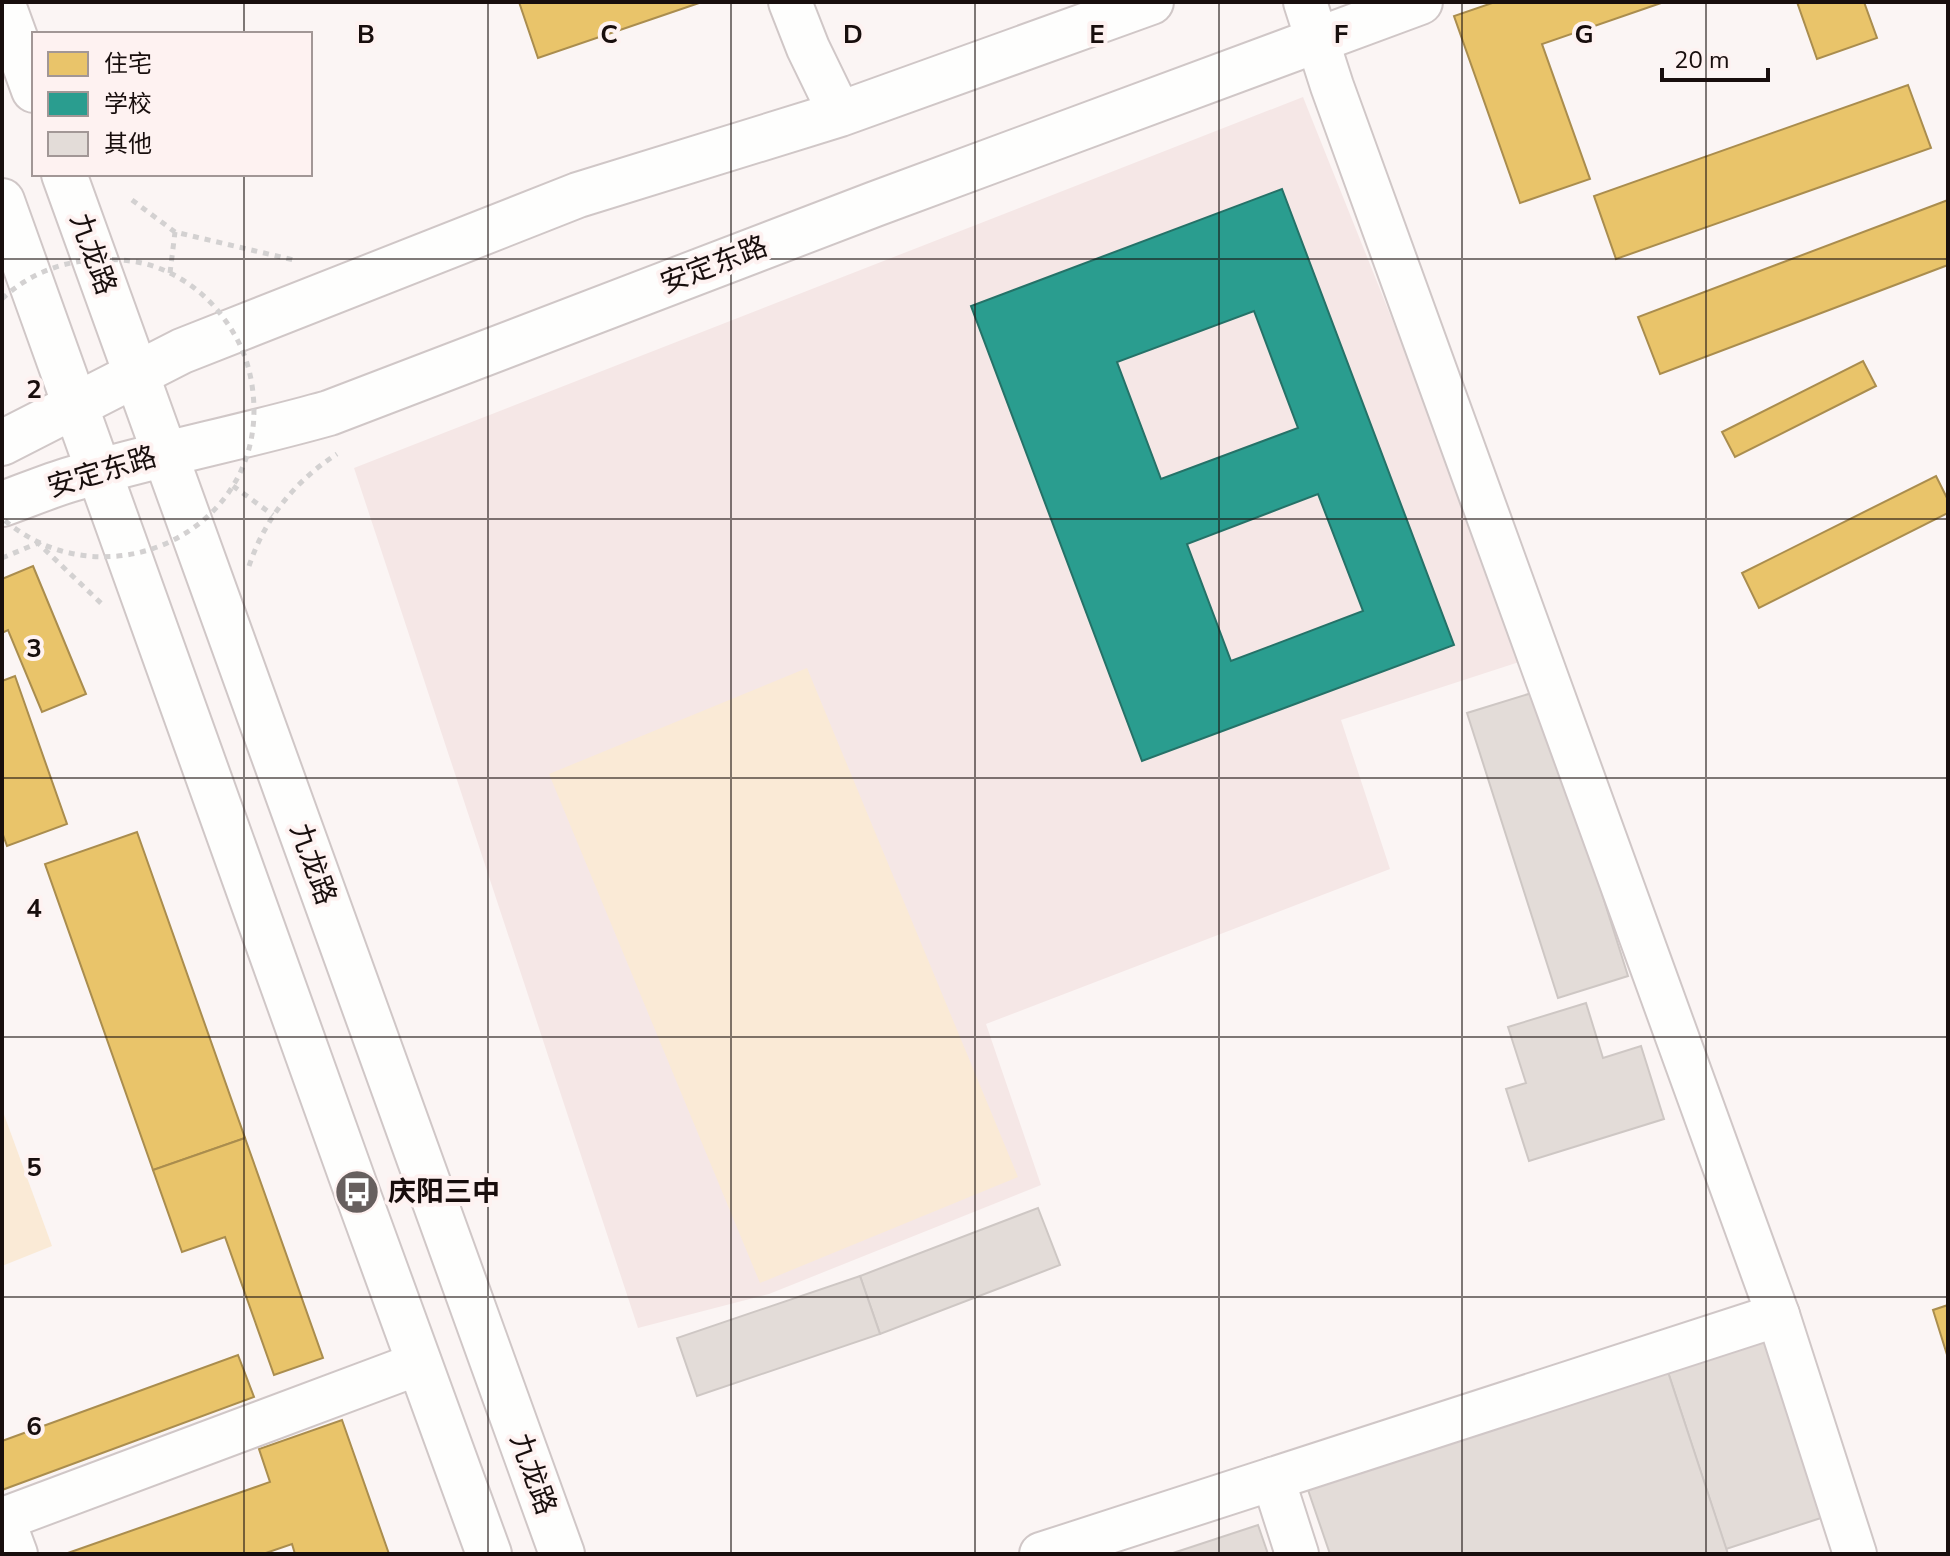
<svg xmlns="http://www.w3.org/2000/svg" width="1950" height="1556" font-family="'Nunito Sans','Noto Sans SC',sans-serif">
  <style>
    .built { fill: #f5e7e6 }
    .green { fill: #faead6 }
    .homes { fill: #e9c46a; stroke: #aa8d4e; stroke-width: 2 }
    .schools { fill: #2a9d8f; stroke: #257268; stroke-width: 2; fill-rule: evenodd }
    .building { fill: #e3dcd8; stroke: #cec7c4; stroke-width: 2 }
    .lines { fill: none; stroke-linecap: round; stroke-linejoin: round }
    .minor-casing { stroke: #d0c7c7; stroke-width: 46 }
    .major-casing { stroke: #d0c7c7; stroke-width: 48 }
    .path { stroke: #d3d1d1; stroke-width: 5; stroke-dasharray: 6 6; stroke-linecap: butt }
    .minor { stroke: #fefefd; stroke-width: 42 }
    .major { stroke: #fefefd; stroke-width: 44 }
    .path-bridge { stroke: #d3d1d1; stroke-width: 5; stroke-dasharray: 6 6; stroke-linecap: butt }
    .grid { fill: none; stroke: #180e0d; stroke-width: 2; stroke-opacity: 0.55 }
    .labels { text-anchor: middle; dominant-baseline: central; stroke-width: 8; stroke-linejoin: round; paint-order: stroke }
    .street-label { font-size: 28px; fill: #180e0d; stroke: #fef2f1 }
    .poi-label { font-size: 28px; font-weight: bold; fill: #180e0d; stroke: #fef2f1; text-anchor: start }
    .grid-label { font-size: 26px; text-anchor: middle; font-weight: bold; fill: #180e0d; stroke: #fef2f1; stroke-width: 8; stroke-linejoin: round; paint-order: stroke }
  </style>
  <rect width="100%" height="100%" fill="#fbf5f4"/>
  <!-- built -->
  <polygon class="built" points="1303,97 1528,659 1341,720 1390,869 986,1024 1041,1185 769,1294 638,1328 354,468"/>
  <!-- green -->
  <g class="green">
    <polygon points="807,668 1018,1177 760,1283 549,774"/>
    <polygon points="2,1109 52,1246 2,1266"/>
  </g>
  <!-- homes -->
  <g class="homes">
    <polygon points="519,2 702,2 538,58"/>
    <polygon points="1495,2 1664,2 1542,44 1590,179 1520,203 1454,16"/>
    <polygon points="1797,2 1864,2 1877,38 1817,59"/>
    <polygon points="1908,85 1931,148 1616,259 1594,196"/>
    <polygon points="1948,200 1948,265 1660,374 1638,317"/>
    <polygon points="1863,361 1876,386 1735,457 1722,432"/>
    <polygon points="1936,476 1948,500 1948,513 1759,608 1742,573"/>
    <polygon points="33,566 86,694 42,712 8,630 2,633 2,579"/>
    <polygon points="15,676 67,824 7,846 2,832 2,681"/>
    <polygon points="137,832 245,1138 153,1170 45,864"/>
    <polygon points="245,1138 323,1358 274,1375 225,1237 182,1252 153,1170"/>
    <polygon points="1948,1305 1948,1358 1933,1310"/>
    <polygon points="238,1355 254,1397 2,1490 2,1441"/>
    <polygon points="342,1420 389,1554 295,1554 292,1544 263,1554 65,1554 270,1482 259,1449"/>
  </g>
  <!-- schools -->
  <path class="schools" d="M1282,189L1454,645L1142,761L971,306ZM1254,311L1298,428L1161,479L1117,362ZM1318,494L1363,611L1231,661L1187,544Z"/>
  <!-- building -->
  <g class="building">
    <polygon points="1538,691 1628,976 1558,998 1467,713"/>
    <polygon points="1586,1003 1603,1058 1641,1046 1664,1119 1529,1161 1506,1089 1526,1083 1508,1027"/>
    <polygon points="1038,1208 1060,1265 880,1334 860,1276"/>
    <polygon points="860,1276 880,1334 697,1396 677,1338"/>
    <polygon points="1767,1336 1827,1516 1726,1549 1667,1369"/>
    <polygon points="1667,1369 1728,1554 1330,1554 1307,1487"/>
    <polygon points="1258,1525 1268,1554 1170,1554"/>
  </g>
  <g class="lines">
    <!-- minor casing -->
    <g class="minor-casing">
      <g id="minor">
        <polyline points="790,2 808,48 840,114"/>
        <polyline points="1305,2 1332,86 1778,1315 1855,1554"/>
        <polyline points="1273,1479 1297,1554"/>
        <polyline points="16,1554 3,1519 420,1363"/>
        <polyline points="1041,1554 1778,1315"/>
      </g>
    </g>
    <!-- major casing -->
    <g class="major-casing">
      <g id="major">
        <polyline points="2,2 34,90"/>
        <polyline points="64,174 562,1554"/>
        <polyline points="2,201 357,1192 489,1554"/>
        <polyline points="2,443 182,351 578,195 840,114 1151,2"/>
        <path d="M2,504C25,496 48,486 72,479C157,454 244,437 329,413L875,204L1420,2"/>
      </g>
    </g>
    <!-- path -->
    <g class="path">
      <polyline points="132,200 175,232 294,260"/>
      <polyline points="170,273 175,232"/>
      <polyline points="233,486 273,515"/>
      <polyline points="2,558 38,543 105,607"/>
      <path d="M249,566C265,518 295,481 337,454"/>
    </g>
    <!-- minor -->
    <use href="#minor" class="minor"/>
    <!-- major -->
    <use href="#major" class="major"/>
    <!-- path-bridge -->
    <path class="path-bridge" d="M2,299C39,264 88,254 137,262C170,268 202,289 222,316C240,339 250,364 253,393C268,531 104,608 2,518"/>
  </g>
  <!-- grid -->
  <path class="grid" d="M244,2V34M488,2V1554M731,2V1554M975,2V1554M1219,2V1554M1462,2V1554M1706,2V1554M244,174V1554M2,259H1948M2,519H1948M2,778H1948M2,1037H1948M2,1297H1948"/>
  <!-- icons -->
  <defs>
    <g id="bus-disc" transform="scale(2.3)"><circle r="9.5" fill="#675f5e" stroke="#fef2f1"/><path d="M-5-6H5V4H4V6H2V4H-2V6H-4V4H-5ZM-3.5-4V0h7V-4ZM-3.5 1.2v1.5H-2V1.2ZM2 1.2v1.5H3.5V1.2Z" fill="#fff"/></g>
  </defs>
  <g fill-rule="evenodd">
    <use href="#bus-disc" x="357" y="1192"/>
  </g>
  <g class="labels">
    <!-- street labels -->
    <g class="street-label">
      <text transform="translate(93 254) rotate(70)">九龙路</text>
      <text transform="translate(714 265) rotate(-21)">安定东路</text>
      <text transform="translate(102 472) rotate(-17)">安定东路</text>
      <text transform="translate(313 864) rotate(70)">九龙路</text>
      <text transform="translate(533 1474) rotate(70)">九龙路</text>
    </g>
    <!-- poi labels -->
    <g class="poi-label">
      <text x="388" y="1192">庆阳三中</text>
    </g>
  </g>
  <g class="grid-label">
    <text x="366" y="43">B</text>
    <text x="609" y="43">C</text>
    <text x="853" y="43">D</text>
    <text x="1097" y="43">E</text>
    <text x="1341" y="43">F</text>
    <text x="1584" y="43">G</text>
    <text x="34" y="398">2</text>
    <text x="34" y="657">3</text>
    <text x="34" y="917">4</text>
    <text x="34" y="1176">5</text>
    <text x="34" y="1435">6</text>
  </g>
  <!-- border -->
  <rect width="1950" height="1556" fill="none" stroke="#180e0d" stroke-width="8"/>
  <!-- legend -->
  <rect x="32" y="32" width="280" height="144" fill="#fef2f1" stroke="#a29796" stroke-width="2"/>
  <rect x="48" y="52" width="40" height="24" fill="#e9c46a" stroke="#a29796" stroke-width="2"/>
  <text x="104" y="72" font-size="24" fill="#180e0d">住宅</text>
  <rect x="48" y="92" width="40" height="24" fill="#2a9d8f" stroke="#a29796" stroke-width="2"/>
  <text x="104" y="112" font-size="24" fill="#180e0d">学校</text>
  <rect x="48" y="132" width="40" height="24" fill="#e3dcd8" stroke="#a29796" stroke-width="2"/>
  <text x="104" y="152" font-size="24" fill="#180e0d">其他</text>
  <!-- scale -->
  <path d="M1662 68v12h106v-12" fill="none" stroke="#180e0d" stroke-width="4"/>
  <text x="1674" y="68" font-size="24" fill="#180e0d" stroke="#fef2f1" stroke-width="6" paint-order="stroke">20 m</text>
</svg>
